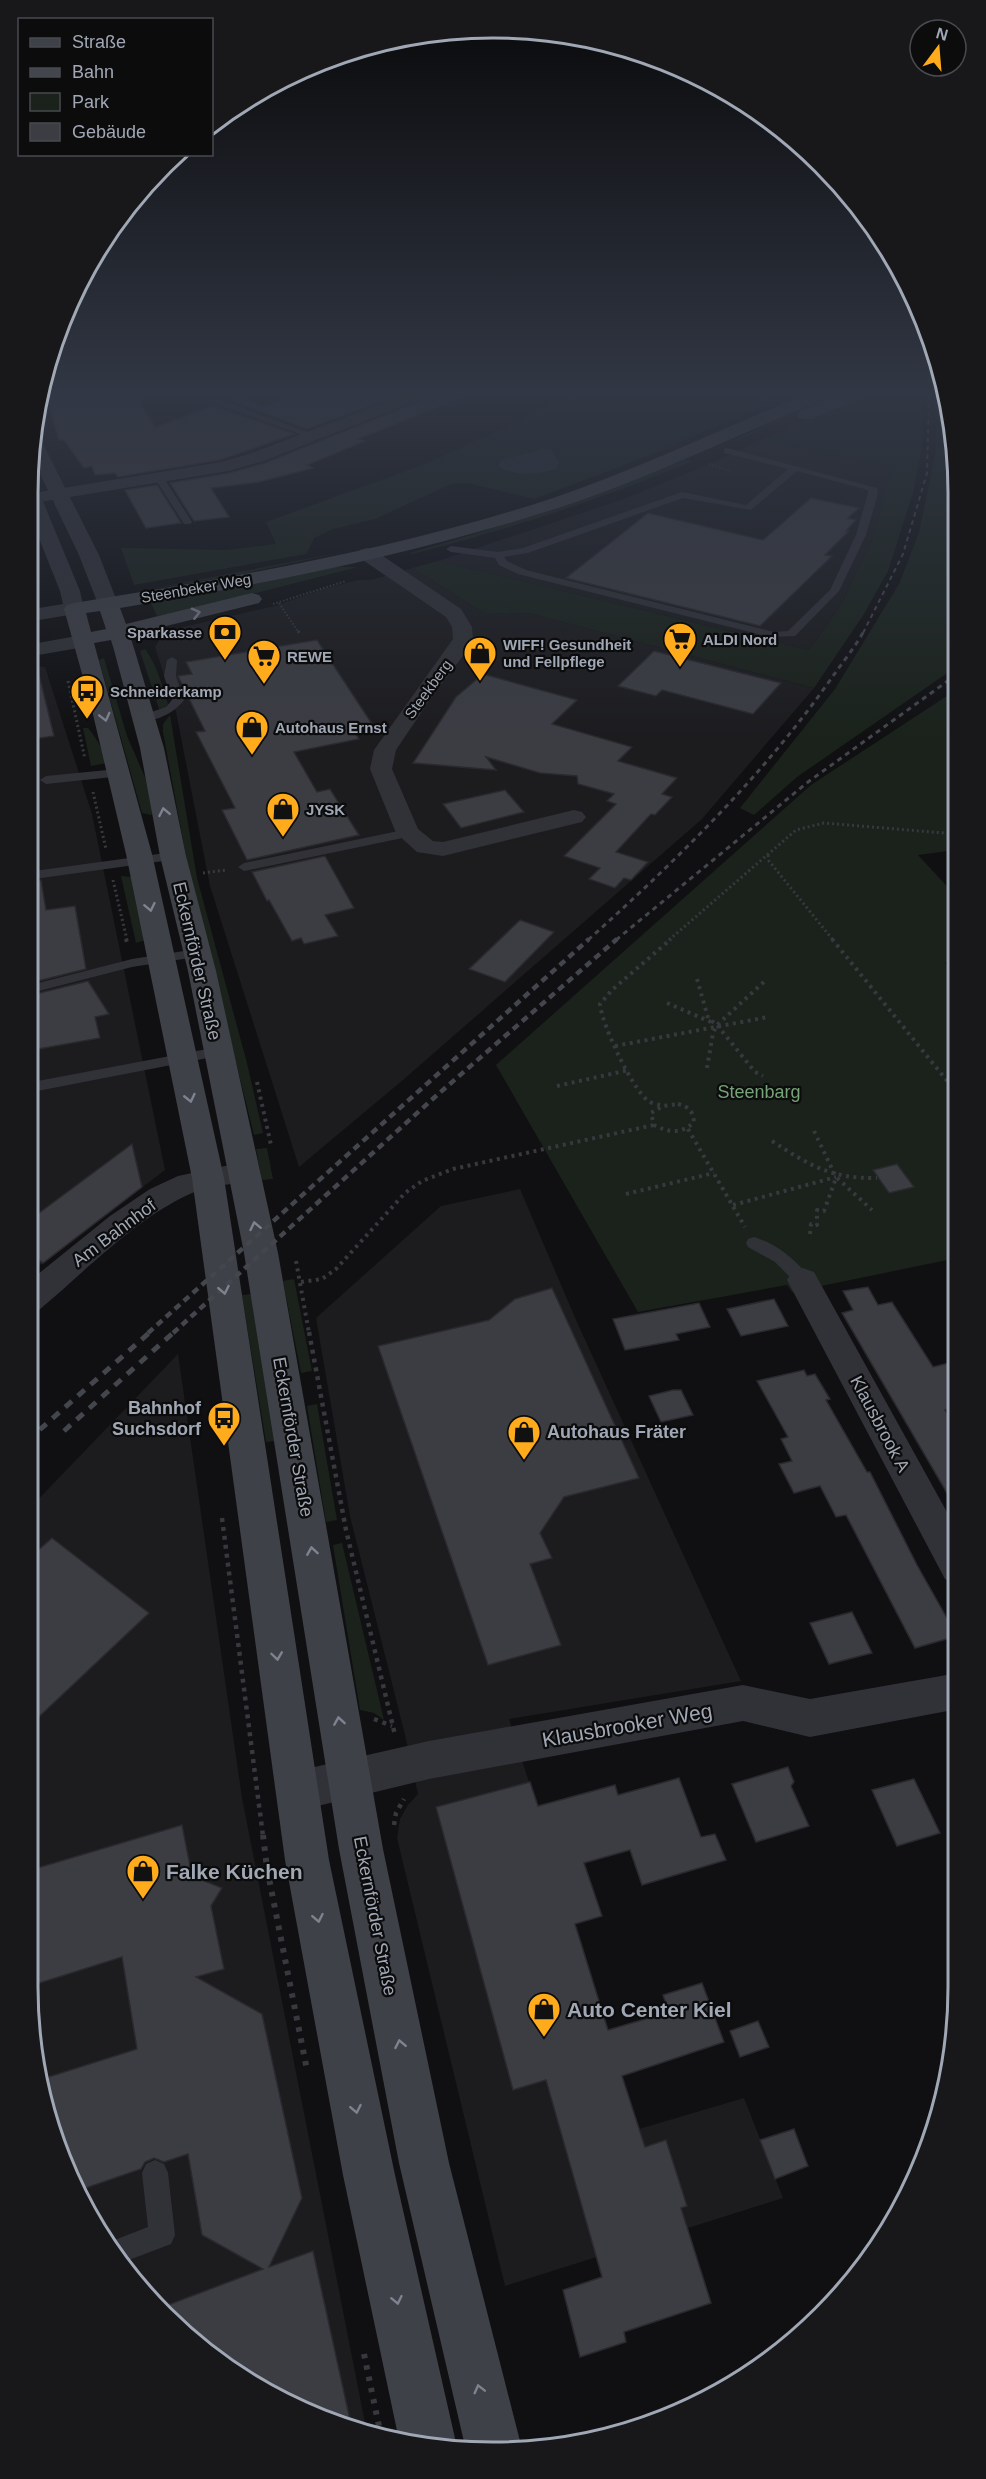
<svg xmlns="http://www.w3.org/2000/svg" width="986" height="2479" font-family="Helvetica,sans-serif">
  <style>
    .built { fill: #1c1c1f }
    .green { fill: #1a221b }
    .water { fill: #263037 }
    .building { fill: #3c3d43; stroke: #2a2a2e; stroke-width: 1.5 }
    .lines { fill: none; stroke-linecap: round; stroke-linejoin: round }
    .path-far4 { stroke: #37393f; stroke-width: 2; stroke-dasharray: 1.5 2; stroke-linecap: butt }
    .path-far3 { stroke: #37393f; stroke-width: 3; stroke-dasharray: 2 3; stroke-linecap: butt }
    .path-far2 { stroke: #37393f; stroke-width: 4; stroke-dasharray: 3 4.5; stroke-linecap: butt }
    .path-far1 { stroke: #37393f; stroke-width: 4.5; stroke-dasharray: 4 5; stroke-linecap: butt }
    .path { stroke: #37393f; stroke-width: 6; stroke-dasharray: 4.5 7; stroke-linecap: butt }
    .service { fill: #313238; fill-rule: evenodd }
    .minor { fill: #313238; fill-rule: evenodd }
    .tertiary { fill: #313238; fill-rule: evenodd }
    .secondary { fill: #3f4148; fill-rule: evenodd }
    .rail-far3 { stroke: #44464d; stroke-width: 2; stroke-dasharray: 4.5 4; stroke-linecap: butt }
    .rail-far2 { stroke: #44464d; stroke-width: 3; stroke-dasharray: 5 4.5; stroke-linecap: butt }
    .rail-far1 { stroke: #44464d; stroke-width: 4.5; stroke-dasharray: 7 5; stroke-linecap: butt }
    .rail { stroke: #44464d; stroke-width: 5; stroke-dasharray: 9 8; stroke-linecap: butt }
    .oneway { stroke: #7e838f }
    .labels { text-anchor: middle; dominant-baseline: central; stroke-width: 4.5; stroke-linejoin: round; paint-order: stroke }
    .far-street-label { font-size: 15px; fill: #a0a7b5; stroke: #0c0c0d }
    .far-poi-label { font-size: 15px; font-weight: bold; fill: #a0a7b5; stroke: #0c0c0d; text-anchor: start }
    .street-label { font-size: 18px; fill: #a0a7b5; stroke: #0c0c0d }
    .park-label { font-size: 18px; fill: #75a276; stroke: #0c0c0d }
    .poi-label { font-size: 18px; font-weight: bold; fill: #a0a7b5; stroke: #0c0c0d; text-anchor: end }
    .near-street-label { font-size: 21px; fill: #a0a7b5; stroke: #0c0c0d }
    .near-poi-label { font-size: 21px; font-weight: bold; fill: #a0a7b5; stroke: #0c0c0d; text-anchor: start }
    .rim { fill: none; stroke: #a0a7b5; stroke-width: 3 }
  </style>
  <rect width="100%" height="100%" fill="#101012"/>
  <!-- built -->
  <g class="built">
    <polygon points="762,440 892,466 873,538 842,603 809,650 438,561 624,499 705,466"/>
    <polygon points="413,568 485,614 528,613 814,688 702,819 403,1080 299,1167 210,886 176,712 155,647 166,631 275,606 323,589 358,580 371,580"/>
    <polygon points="36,666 45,667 92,814 165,1170 27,1275 27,667"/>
    <polygon points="520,1189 577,1322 741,1681 509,1719 639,2129 744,2098 783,2198 505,2286 397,1838 400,1819 408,1805 418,1794 405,1735 350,1516 316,1318 441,1206"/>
    <polygon points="178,1354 242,1798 367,2433 344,2427 260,2390 142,2293 89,2219 52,2136 27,1986 27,1511"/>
  </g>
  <!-- green -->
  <g class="green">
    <polygon points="580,392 793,392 664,450 534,499 468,483 451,484 375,519 333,529 314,538 306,554 134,585 121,548 227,550 276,544 266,522 428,463"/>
    <polygon points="835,392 848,392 731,443 732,441"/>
    <polygon points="865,392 922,392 923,442 913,493 888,571 864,614 814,688 528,613 485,614 413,568 438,561 809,650 842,603 873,538 892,466 762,440"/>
    <polygon points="934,392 943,392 955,432 956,667 797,777 754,815 740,808 835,689 899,584 919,533 936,450"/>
    <path d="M685,459L693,461C602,499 508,530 412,554L410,553L478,533Z"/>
    <polygon points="353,550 232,576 145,590"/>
    <polygon points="335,567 358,567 186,611 157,616 151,603"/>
    <path d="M145,649C157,665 162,685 168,704L165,708L159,709L140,651Z"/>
    <polygon points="104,658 127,736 147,782 154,811 151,815 142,813 99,660"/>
    <polygon points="956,690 956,850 918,855 956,896 956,960 945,963 956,976 957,1258 792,1292 787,1285 638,1312 496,1065 811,785"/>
    <polygon points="170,715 197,878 247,1063 263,1133 254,1135 189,873 163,732 163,724"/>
    <path d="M83,728H88C97,739 103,749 107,763L91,766Z"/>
    <polygon points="121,876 132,877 145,940 136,943"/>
    <polygon points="267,1148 273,1179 262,1180 256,1149"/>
    <polygon points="294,1279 312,1371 301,1373 283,1281"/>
    <polygon points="253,1294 276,1441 266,1442 242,1295"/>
    <polygon points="317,1404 337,1520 326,1522 307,1406"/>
    <polygon points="342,1543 384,1720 374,1713 360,1710 333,1545"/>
  </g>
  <!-- water -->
  <path class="water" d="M545,449L552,450L559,463L557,468C537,475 517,477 498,466L501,460Z"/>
  <!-- building -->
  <g class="building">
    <polygon points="45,392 68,392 70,397 134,392 155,427 214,406 294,434 220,460 118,477 115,473 95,475 92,466 84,468 64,440 59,440"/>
    <polygon points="299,392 406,392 307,429 229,400 237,397 264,407"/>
    <polygon points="434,392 473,393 358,439 365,441 307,465 313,468 259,482 211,488 229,517 194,521 170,483 229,473 265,463 431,397"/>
    <polygon points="157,485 181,523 146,528 125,490"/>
    <polygon points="811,498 859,508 848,518 856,520 846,531 849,531 825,555 832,556 760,626 566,578 648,513 763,540"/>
    <polygon points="317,640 374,727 354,731 359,739 294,752 317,792 330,789 359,835 247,860 222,810 235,808 196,732 205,731 178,676 192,674 186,662"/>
    <polygon points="654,651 781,683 753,714 662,690 656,696 618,686"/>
    <polygon points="35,658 54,736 27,740 27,659"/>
    <polygon points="483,674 577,700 552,724 632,747 618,761 677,778 662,794 672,797 655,815 651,814 616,852 648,862 631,880 624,878 615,888 589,879 600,868 564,856 616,804 607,801 614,794 578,784 577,776 540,773 486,757 496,770 413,763 456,697"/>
    <polygon points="505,790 524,812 461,828 443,804"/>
    <polygon points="325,856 354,908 325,915 338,936 304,944 301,938 292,941 269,900 267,901 252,872"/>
    <polygon points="41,880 46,910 75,906 86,969 38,981 31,935 27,935 27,882"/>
    <polygon points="520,920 554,932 505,982 469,969"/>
    <polygon points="88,981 109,1014 95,1017 100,1038 27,1051 27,996"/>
    <polygon points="132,1144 142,1187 43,1263 27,1253 27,1222"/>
    <polygon points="897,1164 914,1187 889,1193 873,1170"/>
    <polygon points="868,1287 878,1305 892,1302 933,1367 957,1361 957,1407 945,1410 958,1430 958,1512 842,1313 853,1310 843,1291"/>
    <polygon points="552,1288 639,1478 564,1497 540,1533 552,1558 530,1564 561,1645 488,1665 378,1346 489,1320 515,1299"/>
    <polygon points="774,1299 788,1326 741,1336 727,1309"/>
    <polygon points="699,1303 710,1327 676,1334 679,1340 636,1348 625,1350 613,1319"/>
    <polygon points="804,1370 807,1376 815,1374 830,1399 826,1400 867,1472 870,1472 917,1565 957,1636 915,1648 846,1515 836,1517 820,1486 794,1493 779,1464 792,1461 781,1439 788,1437 757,1381"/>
    <polygon points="673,1390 681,1390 693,1415 661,1422 649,1396"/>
    <polygon points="52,1538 149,1613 27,1728 27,1560"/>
    <polygon points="852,1612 872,1653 829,1664 810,1623"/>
    <polygon points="788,1767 794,1782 791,1786 809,1826 756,1842 732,1784"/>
    <polygon points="679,1778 701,1837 715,1834 726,1860 642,1885 630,1850 584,1863 602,1916 575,1924 608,2030 669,2012 663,1995 702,1983 724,2042 622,2076 645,2147 666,2140 687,2206 681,2208 711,2303 624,2332 626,2342 580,2357 563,2290 602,2277 546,2080 513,2090 436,1807 530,1782 538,1806 615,1785 618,1795"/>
    <polygon points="914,1779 940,1833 897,1846 872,1790"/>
    <polygon points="182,1825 192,1876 222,1888 211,1906 224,1969 196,1977 262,2014 302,2198 269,2267 313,2251 352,2429 260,2390 160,2308 263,2269 202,2235 188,2154 164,2162 154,2158 145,2162 141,2169 77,2191 52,2136 42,2079 137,2049 122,1957 27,1987 27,1871"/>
    <polygon points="758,2021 769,2047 740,2057 730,2031"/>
    <polygon points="794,2129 808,2166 775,2179 760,2140"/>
  </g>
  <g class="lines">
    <!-- path-far4 -->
    <g class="path-far4">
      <polyline points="709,464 730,471"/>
      <polyline points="279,603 299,633"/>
      <polyline points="273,604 346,581"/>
    </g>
    <!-- path-far3 -->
    <g class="path-far3">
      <polyline points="298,631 301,635"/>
      <polyline points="68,681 85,759"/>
      <polyline points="93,792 106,849"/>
      <polyline points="768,855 769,861 833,940"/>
      <polyline points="203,873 226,870"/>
      <polyline points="113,880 127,940"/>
      <polyline points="669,940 796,830 824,823 956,834"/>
    </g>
    <!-- path-far2 -->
    <g class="path-far2">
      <polyline points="126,939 128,946"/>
      <polyline points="832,939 957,1093"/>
      <polyline points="697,979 708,1018 717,1025 755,1072 763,1076"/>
      <polyline points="667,1003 711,1022"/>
      <polyline points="615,1046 768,1017"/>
      <polyline points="707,1068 713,1033 717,1025 766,980"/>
      <polyline points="257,1082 271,1145"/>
      <polyline points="557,1086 629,1070"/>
      <path d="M678,1104C689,1107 693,1111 694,1122C682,1134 669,1133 654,1125L651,1113L663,1106Z"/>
      <path d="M660,1105C656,1104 650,1103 647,1100C631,1086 602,1025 600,1004L612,990L671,939"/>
      <polyline points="688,1129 745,1227"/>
      <polyline points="814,1131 836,1177 872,1210"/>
      <path d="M772,1141C809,1165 831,1179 877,1178"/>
      <polyline points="626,1194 714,1173"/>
      <polyline points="733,1205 836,1177"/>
      <polyline points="810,1234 811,1224 817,1225 817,1210 824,1211 836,1178"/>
      <polyline points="296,1261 309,1333"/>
      <polyline points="301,1282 322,1279 336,1269 405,1193 422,1181 453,1169 654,1125"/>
    </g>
    <!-- path-far1 -->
    <g class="path-far1">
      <polyline points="309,1332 346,1530 395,1735"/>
      <polyline points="222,1518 263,1836"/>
      <polyline points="374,1719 392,1726"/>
      <polyline points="394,1825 396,1813 404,1799"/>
    </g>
    <!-- path -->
    <g class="path">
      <polyline points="263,1835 267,1868 307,2070"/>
      <polyline points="364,2354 381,2436"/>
    </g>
    <!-- service -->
    <g class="service">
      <polygon points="216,400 222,400 318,436 311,438 216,404"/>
      <path d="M727,448L877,488L878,493L866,535L839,591L795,636L770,637L518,574L499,565L495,558L451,552L446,549L451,546L498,552L523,548L682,492L746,505L788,469L724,453V449ZM797,471L868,490V493L856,535L830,590L788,631L774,632L526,570L507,561L504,557L528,553L683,498L751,510Z"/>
      <polygon points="156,475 162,475 192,522 190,524 184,524 154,477"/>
      <path d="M172,657L177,660L176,676L184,700C175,712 156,723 140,720V716L166,707L172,700L164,676L167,660Z"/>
      <polygon points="118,769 122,770 122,776 46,784 40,780 46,776"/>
      <polygon points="408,829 414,833 412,836 244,871 238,867 244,863"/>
      <polygon points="173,852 178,853 179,856 178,859 27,880 27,872"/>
      <polygon points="197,949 202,950 204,953 202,956 132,967 27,994 27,986 132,959"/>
      <polygon points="218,1047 225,1052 223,1055 27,1093 27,1083"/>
      <path d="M754,1237C777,1244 793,1258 809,1276L811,1280L809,1284L803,1286L797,1284L775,1262L748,1247L746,1243L748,1239Z"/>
      <polygon points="155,2160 164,2164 168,2173 175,2235 171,2244 121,2263 107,2243 148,2227 142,2173 146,2164"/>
    </g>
    <!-- minor -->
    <g class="minor">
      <polygon points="411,392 432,392 430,395 264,461 229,471 33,503 27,502 27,494 33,493 221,462 252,453"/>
      <polygon points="367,548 374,550 461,609 472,627 473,639 466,652 435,692 396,750 392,769 418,829 433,841 443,842 574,810 582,812 586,817 582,822 443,856 417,852 396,833 370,769 374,750 453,639 452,627 446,617 360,558 358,554 360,550"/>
      <path d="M244,1162L255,1165L259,1172L255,1179C234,1185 211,1185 192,1193C134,1219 87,1270 39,1310L27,1313V1283L110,1216L150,1189L178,1176Z"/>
      <polygon points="803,1268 814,1272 958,1532 958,1584 945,1579 787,1280 792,1272"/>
      <polygon points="958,1673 958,1709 810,1737 743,1721 429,1779 297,1811 282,1805 276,1791 282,1777 297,1771 429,1741 743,1685 810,1699"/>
    </g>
    <!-- tertiary -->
    <g class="tertiary">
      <polygon points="36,441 41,442 44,446 99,555 118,604 115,608 108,610 101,608 98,604 79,555 33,459"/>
      <polygon points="29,482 35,483 37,487 80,591 84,609 81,613 27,622 27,610 63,604 60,591 27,508"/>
      <polygon points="82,635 90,636 93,641 90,646 27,657 27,645"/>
    </g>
    <!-- secondary -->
    <g class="secondary">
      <path d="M811,392H833L831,396C743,432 657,475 567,505C421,553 271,583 120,608L126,624L252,593L259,595L262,599L259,603L130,635L164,748L186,856L216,971L278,1253L383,1849L449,2163L521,2445L465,2446L399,2163L339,1849L244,1253L188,971L160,856L140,748L114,650L111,640L94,643L152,854L224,1178L329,1860L395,2175L457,2447L432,2448L399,2440L343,2175L285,1860L192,1178L126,854L91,706L64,609L67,605L74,603C236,577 400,549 556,497C643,467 726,427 811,392ZM100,611L106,629L91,632L86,613Z"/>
      <polygon points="846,392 867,392 865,396 812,419 800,419 797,415 800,411"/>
    </g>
    <!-- rail-far3 -->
    <polyline class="rail-far3" points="863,633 903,554 927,473 929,392"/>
    <!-- rail-far2 -->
    <g class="rail-far2">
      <path d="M588,940C677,860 764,775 833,676C843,662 855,647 864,631"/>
      <polyline points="616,940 808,782 956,675"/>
    </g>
    <!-- rail-far1 -->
    <g class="rail-far1">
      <polyline points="148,1333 589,939"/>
      <polyline points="173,1333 436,1096 617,939"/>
    </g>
    <!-- rail -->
    <g class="rail">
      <polyline points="64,1431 174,1332"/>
      <polyline points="27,1441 150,1332"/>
    </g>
  </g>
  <!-- one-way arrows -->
  <defs><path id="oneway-chevron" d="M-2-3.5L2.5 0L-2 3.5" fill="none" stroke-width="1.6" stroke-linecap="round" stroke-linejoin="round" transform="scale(1.5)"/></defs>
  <g class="oneway">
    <use href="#oneway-chevron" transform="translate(196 613) rotate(-14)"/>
    <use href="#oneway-chevron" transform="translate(105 717) rotate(76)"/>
    <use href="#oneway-chevron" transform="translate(164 812) rotate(-101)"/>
    <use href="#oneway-chevron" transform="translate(150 907) rotate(78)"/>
    <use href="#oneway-chevron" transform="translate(190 1098) rotate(77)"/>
    <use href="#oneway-chevron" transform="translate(255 1226) rotate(-102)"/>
    <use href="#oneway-chevron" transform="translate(224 1290) rotate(79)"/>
    <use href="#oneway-chevron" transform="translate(312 1551) rotate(-99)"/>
    <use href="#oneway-chevron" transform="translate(277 1656) rotate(82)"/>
    <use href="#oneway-chevron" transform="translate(339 1721) rotate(-99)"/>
    <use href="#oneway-chevron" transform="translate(318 1918) rotate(79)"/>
    <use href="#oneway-chevron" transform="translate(400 2044) rotate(-101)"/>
    <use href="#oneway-chevron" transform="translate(356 2109) rotate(79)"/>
    <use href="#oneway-chevron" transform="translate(397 2300) rotate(78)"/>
    <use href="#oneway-chevron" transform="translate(479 2389) rotate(-104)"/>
  </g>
  <!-- sky -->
  <linearGradient id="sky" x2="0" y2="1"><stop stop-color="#09090a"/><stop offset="0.53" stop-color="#313744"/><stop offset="1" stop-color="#313744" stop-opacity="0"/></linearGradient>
  <rect width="986" height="739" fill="url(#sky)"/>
  <!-- icons -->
  <defs>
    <g id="bank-pin" transform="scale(1.725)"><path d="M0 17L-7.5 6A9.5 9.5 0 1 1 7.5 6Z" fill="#ffab1c" stroke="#0c0c0d"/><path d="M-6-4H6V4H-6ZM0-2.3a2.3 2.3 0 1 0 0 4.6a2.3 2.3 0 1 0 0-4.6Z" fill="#111"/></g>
    <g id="supermarket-pin" transform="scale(1.725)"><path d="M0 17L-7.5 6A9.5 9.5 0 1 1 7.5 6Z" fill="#ffab1c" stroke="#0c0c0d"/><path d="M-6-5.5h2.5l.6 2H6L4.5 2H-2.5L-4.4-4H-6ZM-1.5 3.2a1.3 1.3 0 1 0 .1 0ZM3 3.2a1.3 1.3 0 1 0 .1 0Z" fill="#111"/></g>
    <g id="shop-pin" transform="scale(1.725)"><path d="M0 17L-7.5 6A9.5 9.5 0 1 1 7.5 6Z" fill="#ffab1c" stroke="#0c0c0d"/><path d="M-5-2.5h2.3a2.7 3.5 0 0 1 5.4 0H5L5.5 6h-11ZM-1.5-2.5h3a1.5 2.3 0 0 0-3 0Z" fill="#111"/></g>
    <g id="bus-pin" transform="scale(1.725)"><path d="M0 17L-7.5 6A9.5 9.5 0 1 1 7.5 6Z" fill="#ffab1c" stroke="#0c0c0d"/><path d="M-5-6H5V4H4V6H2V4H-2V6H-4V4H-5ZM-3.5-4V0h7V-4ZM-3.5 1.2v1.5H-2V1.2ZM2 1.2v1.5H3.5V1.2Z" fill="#111"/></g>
  </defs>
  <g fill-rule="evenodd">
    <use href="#bank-pin" x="225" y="632"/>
    <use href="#supermarket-pin" x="680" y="639"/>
    <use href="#shop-pin" x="480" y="653"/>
    <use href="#supermarket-pin" x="264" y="656"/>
    <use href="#bus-pin" x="87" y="691"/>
    <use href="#shop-pin" x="252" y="727"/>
    <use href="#shop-pin" x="283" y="809"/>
    <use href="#bus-pin" x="224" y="1418"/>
    <use href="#shop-pin" x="524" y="1432"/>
    <use href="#shop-pin" x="143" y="1871"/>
    <use href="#shop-pin" x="544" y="2009"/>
  </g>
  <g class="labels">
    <!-- far-street labels -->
    <g class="far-street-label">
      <text transform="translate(196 588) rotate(-10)">Steenbeker Weg</text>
      <text transform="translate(428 689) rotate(-54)">Steekberg</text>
    </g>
    <!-- far-poi labels -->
    <g class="far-poi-label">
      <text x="202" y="632" text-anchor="end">Sparkasse</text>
      <text x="703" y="639">ALDI Nord</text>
      <text x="503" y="644">WIFF! Gesundheit<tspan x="503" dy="17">und Fellpflege</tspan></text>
      <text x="287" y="656">REWE</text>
      <text x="110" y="691">Schneiderkamp</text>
      <text x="275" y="727">Autohaus Ernst</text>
      <text x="306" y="809">JYSK</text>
    </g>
    <!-- street labels -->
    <g class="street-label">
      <text transform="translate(197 961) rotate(77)">Eckernförder Straße</text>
      <text transform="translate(114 1233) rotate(-37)">Am Bahnhof</text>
      <text transform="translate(880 1424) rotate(62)">Klausbrook A</text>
      <text transform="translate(293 1437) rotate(80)">Eckernförder Straße</text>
      <text transform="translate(375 1916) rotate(79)">Eckernförder Straße</text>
    </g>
    <!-- park labels -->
    <g class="park-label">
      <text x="759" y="1092">Steenbarg</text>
    </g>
    <!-- poi labels -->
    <g class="poi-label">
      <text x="201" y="1408">Bahnhof<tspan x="201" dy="21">Suchsdorf</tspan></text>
      <text x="547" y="1432" text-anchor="start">Autohaus Fräter</text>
    </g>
    <!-- near-street labels -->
    <g class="near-street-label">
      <text transform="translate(627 1725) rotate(-10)">Klausbrooker Weg</text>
    </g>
    <!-- near-poi labels -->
    <g class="near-poi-label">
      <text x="166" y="1871">Falke Küchen</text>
      <text x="567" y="2009">Auto Center Kiel</text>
    </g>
  </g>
  <!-- crop -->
  <path d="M0 0H986V2479H0ZM493 38H493A455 455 0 0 1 948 493V1987A455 455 0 0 1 493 2442H493A455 455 0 0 1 38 1987V493A455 455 0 0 1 493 38Z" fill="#18181a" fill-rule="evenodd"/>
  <path class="rim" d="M493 38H493A455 455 0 0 1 948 493V1987A455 455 0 0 1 493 2442H493A455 455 0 0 1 38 1987V493A455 455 0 0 1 493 38Z"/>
  <!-- legend -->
  <rect x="18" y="18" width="195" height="138" fill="#0c0c0d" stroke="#474a50" stroke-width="1.5"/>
  <rect x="30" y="38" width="30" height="9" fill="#3f4148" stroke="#474a50" stroke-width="1.5"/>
  <text x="72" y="48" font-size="18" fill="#a0a7b5">Straße</text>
  <rect x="30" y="68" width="30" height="9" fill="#44464d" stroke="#474a50" stroke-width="1.5"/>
  <text x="72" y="78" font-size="18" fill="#a0a7b5">Bahn</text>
  <rect x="30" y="93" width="30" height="18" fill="#1a221b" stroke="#474a50" stroke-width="1.5"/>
  <text x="72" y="108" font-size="18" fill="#a0a7b5">Park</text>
  <rect x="30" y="123" width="30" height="18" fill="#3c3d43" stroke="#474a50" stroke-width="1.5"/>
  <text x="72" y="138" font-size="18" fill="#a0a7b5">Gebäude</text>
  <!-- north arrow -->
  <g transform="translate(938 48) rotate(16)"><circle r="28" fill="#0c0c0d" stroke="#474a50" stroke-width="1.5"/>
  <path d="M0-4.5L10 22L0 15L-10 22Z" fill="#ffab1c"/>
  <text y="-9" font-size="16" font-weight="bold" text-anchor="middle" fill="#a0a7b5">N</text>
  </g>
</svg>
